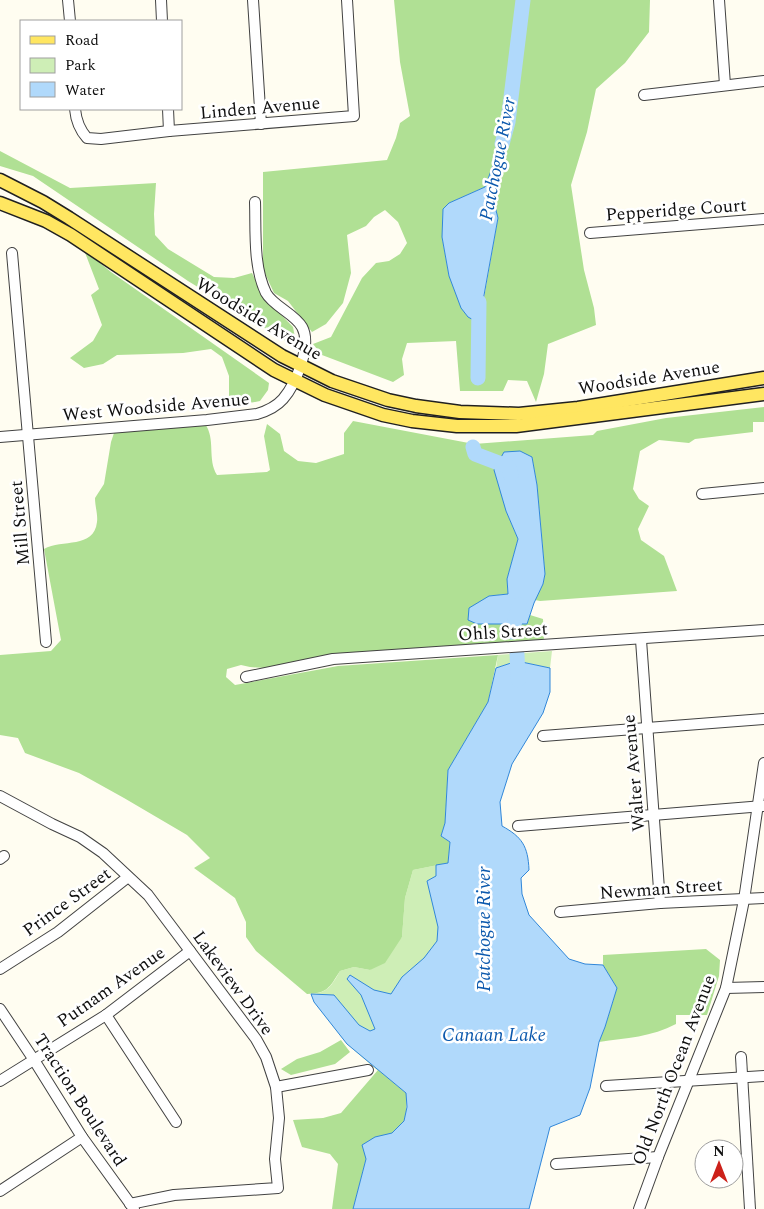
<svg xmlns="http://www.w3.org/2000/svg" width="764" height="1209" font-family="Spectral,serif">
  <style>
    .green { fill: #ceeeb6 }
    .forest { fill: #b0e094; fill-rule: evenodd }
    .water { fill: #b0d9fb; stroke: #3187d9 }
    .lines { fill: none; stroke-linecap: round; stroke-linejoin: round }
    .river { stroke: #b0d9fb; stroke-width: 15 }
    .minor-casing { stroke: #424242; stroke-width: 12 }
    .major-casing { stroke: #202020; stroke-width: 15 }
    .minor { stroke: #fff; stroke-width: 10 }
    .major { stroke: #ffe661; stroke-width: 12 }
    .labels { text-anchor: middle; dominant-baseline: central; stroke-width: 5; stroke-linejoin: round; paint-order: stroke }
    .street-label { font-size: 18px; fill: #0f0f0f; stroke: #fff }
    .water-label { font-size: 19px; font-style: italic; fill: #0c59ad; stroke: #fff }
  </style>
  <rect width="100%" height="100%" fill="#fffdf1"/>
  <!-- green -->
  <g class="green">
    <polygon points="552,651 550,668 518,661 496,668 498,655"/>
    <path d="M448,863L459,874L353,1209L392,1083L347,1044L314,1002L311,994C328,993 332,985 340,971L354,967L370,970L402,937L405,898L413,870Z"/>
  </g>
  <!-- forest -->
  <g class="forest">
    <path d="M394,0H650L649,32L625,63L596,89L587,132L571,185L584,270L594,308L596,325L548,344L544,374L536,402L527,381L508,380L503,391H460L456,341L407,343L402,359L404,375L393,382L322,355L313,344L331,337L362,278L376,263L389,261L400,254L407,243L398,222L385,210L374,217L366,226L347,235L351,273L343,303L326,324L312,332L288,301L274,293L263,269V172L387,160L396,138L400,123L410,116L400,62ZM506,130L492,195L498,218L484,298L449,276L442,237L443,209L449,203L485,187Z"/>
    <polygon points="0,151 70,188 156,183 154,214 155,235 168,249 214,277 234,278 252,273 263,296 293,327 297,348 188,281 33,176 0,166"/>
    <polygon points="84,250 111,272 269,383 268,390 260,401 229,407 229,376 222,357 211,349 183,353 117,355 103,364 84,368 70,358 93,341 102,325 91,295 99,289"/>
    <path d="M764,407V422H753V432L695,439L689,443L659,440L640,451L633,489L639,499L649,506L638,529L641,540L664,556L677,591L540,601L535,600L543,584L545,574L537,485L532,457L506,511L518,539L507,579L508,594L489,596L527,624L530,615L543,619L544,642L329,655L265,668L250,667L241,665L227,669L226,677L235,685L338,666L498,655L488,702L448,770L445,823L441,836L450,842L448,863L413,870L405,898L402,937L385,963L370,970L354,967L340,971C329,988 328,993 307,994L256,951L246,937V922L235,898L194,868L210,858L187,835L124,798L79,773L25,753L18,738L0,735V655L51,651L61,640L44,549C62,539 94,549 97,522C98,515 95,506 95,498L104,484L111,442L114,433L205,424C216,439 207,459 217,475L267,472L270,470L264,436L267,424L280,434L284,451L298,461L316,463L344,454V433L353,421L474,444L593,435L597,431L666,418Z"/>
    <path d="M706,949L720,960L719,976L707,1015H676V1024C652,1037 626,1038 599,1042L605,1027L617,988L603,965V955Z"/>
    <polygon points="341,1040 350,1052 335,1064 291,1075 281,1069 297,1059 320,1052"/>
    <path d="M378,1070L406,1093C407,1108 408,1125 392,1134C387,1136 380,1136 375,1137L366,1159L353,1209H332L338,1164L330,1154L302,1147L293,1120L323,1118L341,1113Z"/>
  </g>
  <!-- water -->
  <g class="water">
    <polygon points="508,125 492,195 498,218 479,323 468,317 461,308 449,276 442,237 443,209 449,203 485,187"/>
    <polygon points="520,451 532,457 537,485 545,574 543,584 534,603 527,624 477,624 468,620 469,608 489,596 508,594 507,579 518,539 506,511 494,470 504,452"/>
    <path d="M517,661L550,668V692L543,713L512,764L500,802L502,826C522,837 528,846 529,870L521,878L522,894L529,915L569,959L585,964L603,965L617,988L605,1027L599,1042L590,1088L580,1115L550,1127L529,1209H353L366,1159L362,1145L375,1137L392,1133L404,1121L407,1107L406,1093L347,1044L314,1002L311,994L334,995L359,1025L370,1031L375,1029L361,995L347,979L350,975L374,990L391,994L402,977L424,958L437,941L438,927L427,881L436,876V865L448,863L450,842L441,836L445,823L448,770L488,702L496,668Z"/>
  </g>
  <g class="lines">
    <!-- river -->
    <g class="river">
      <polyline points="502,144 508,122 523,0"/>
      <polyline points="478,378 479,302"/>
      <polyline points="473,447 475,454 509,467 511,475"/>
      <polyline points="512,632 519,605"/>
      <polyline points="517,654 518,680"/>
    </g>
    <!-- minor casing -->
    <g class="minor-casing">
      <g id="minor">
        <polyline points="68,0 70,21"/>
        <polyline points="161,0 162,21"/>
        <polyline points="253,0 261,124"/>
        <polyline points="719,0 725,85"/>
        <polyline points="644,95 764,81"/>
        <path d="M75,109C76,120 79,129 87,138L101,139L169,131L354,116L347,0"/>
        <polyline points="168,109 169,131"/>
        <polyline points="590,233 764,219"/>
        <polyline points="12,253 46,642"/>
        <path d="M0,437L207,420L257,414C267,411 276,407 283,399C296,384 312,345 302,327C295,314 273,306 266,293C253,266 256,231 255,202"/>
        <polyline points="702,494 764,488"/>
        <polyline points="641,640 660,903"/>
        <polyline points="246,677 333,659 764,630"/>
        <polyline points="543,736 764,719"/>
        <polyline points="0,796 52,824 80,837 103,853 148,895 256,1039 266,1057 276,1087 279,1118 275,1159 278,1188 174,1195 130,1204"/>
        <polyline points="518,826 763,806"/>
        <polyline points="0,859 4,856"/>
        <polyline points="560,912 660,903 764,898"/>
        <polyline points="0,969 58,932 128,877"/>
        <polyline points="726,988 764,987"/>
        <polyline points="0,1009 34,1060 82,1137 134,1209"/>
        <polyline points="106,1015 176,1122"/>
        <polyline points="741,1057 750,1209"/>
        <polyline points="0,1081 106,1015 190,951"/>
        <polyline points="606,1086 764,1076"/>
        <polyline points="276,1087 368,1070"/>
        <polyline points="556,1164 658,1157"/>
        <polyline points="0,1191 82,1137"/>
        <polyline points="639,1209 658,1157 726,988 744,900 764,763"/>
      </g>
    </g>
    <!-- major casing -->
    <g class="major-casing">
      <g id="major">
        <polyline points="0,180 43,202 69,218 282,356 332,381 388,400 416,406 460,412 519,414 578,408 764,378"/>
        <polyline points="0,203 46,221 71,235 274,370 325,395 383,415 412,421 457,426 516,426 764,394"/>
      </g>
    </g>
    <!-- minor -->
    <use href="#minor" class="minor"/>
    <!-- major -->
    <use href="#major" class="major"/>
  </g>
  <g class="labels">
    <!-- street labels -->
    <g class="street-label">
      <text transform="translate(260 108) rotate(-5)">Linden Avenue</text>
      <text transform="translate(676 210) rotate(-4)">Pepperidge Court</text>
      <text transform="translate(259 319) rotate(31)">Woodside Avenue</text>
      <text transform="translate(649 378) rotate(-9)">Woodside Avenue</text>
      <text transform="translate(156 407) rotate(-5)">West Woodside Avenue</text>
      <text transform="translate(20 523) rotate(-95)">Mill Street</text>
      <text transform="translate(503 632) rotate(-4)">Ohls Street</text>
      <text transform="translate(634 773) rotate(-95)">Walter Avenue</text>
      <text transform="translate(661 889) rotate(-4)">Newman Street</text>
      <text transform="translate(67 902) rotate(-36)">Prince Street</text>
      <text transform="translate(233 983) rotate(54)">Lakeview Drive</text>
      <text transform="translate(111 987) rotate(-35)">Putnam Avenue</text>
      <text transform="translate(674 1070) rotate(-69)">Old North Ocean Avenue</text>
      <text transform="translate(80 1100) rotate(57)">Traction Boulevard</text>
    </g>
    <!-- water labels -->
    <g class="water-label">
      <text transform="translate(498 159) rotate(-79)">Patchogue River</text>
      <text transform="translate(484 929) rotate(-90)">Patchogue River</text>
      <text x="494" y="1035">Canaan Lake</text>
    </g>
  </g>
  <!-- legend -->
  <rect x="20" y="20" width="162" height="90" fill="#ffffff" stroke="#9f9f9f"/>
  <rect x="30" y="36" width="25" height="8" fill="#ffe661" stroke="#9f9f9f"/>
  <text x="65" y="45" font-size="15" fill="#0f0f0f">Road</text>
  <rect x="30" y="58" width="25" height="15" fill="#ceeeb6" stroke="#9f9f9f"/>
  <text x="65" y="70" font-size="15" fill="#0f0f0f">Park</text>
  <rect x="30" y="82" width="25" height="15" fill="#b0d9fb" stroke="#9f9f9f"/>
  <text x="65" y="95" font-size="15" fill="#0f0f0f">Water</text>
  <!-- north arrow -->
  <g transform="translate(719 1164)"><circle r="24" fill="#ffffff" stroke="#9f9f9f"/>
  <path d="M0-4L9 19L0 12L-9 19Z" fill="#cc211a"/>
  <text y="-8" font-size="14" font-weight="bold" text-anchor="middle" fill="#0f0f0f">N</text>
  </g>
</svg>
